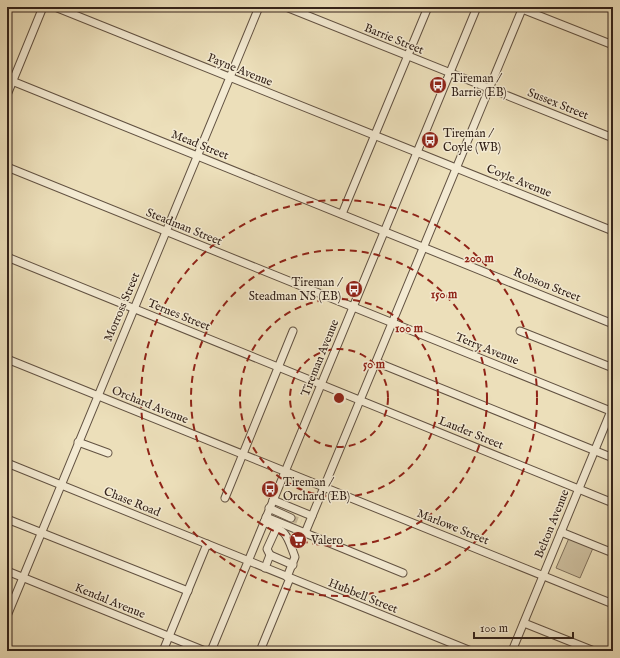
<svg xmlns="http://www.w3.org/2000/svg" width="620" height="658" font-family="'IM FELL English',serif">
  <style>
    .green { fill: #cdbf9f; stroke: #80715c }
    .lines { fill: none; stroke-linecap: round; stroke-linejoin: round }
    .minor-tunnel { stroke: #c7b99a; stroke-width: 7; stroke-dasharray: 7 3.5; stroke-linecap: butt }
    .minor-casing { stroke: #625242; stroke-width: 9 }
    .minor { stroke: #f3ead2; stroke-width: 7 }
    .ring { fill: none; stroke: #8f2418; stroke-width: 2; stroke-dasharray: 7 5 }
    .labels { text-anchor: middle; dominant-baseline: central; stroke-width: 3; stroke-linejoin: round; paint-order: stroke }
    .street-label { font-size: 12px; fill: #34231a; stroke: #f3ead2 }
    .poi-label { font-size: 12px; fill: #34231a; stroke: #f3ead2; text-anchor: start }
    .centre { fill: #8f2418; stroke: #f3ead2; stroke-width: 2 }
    .ring-label { font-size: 12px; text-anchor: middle; font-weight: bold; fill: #8f2418; stroke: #f3ead2; stroke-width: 3; stroke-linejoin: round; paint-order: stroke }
  </style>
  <rect width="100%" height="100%" fill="#ecdfba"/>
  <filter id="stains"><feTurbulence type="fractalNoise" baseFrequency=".005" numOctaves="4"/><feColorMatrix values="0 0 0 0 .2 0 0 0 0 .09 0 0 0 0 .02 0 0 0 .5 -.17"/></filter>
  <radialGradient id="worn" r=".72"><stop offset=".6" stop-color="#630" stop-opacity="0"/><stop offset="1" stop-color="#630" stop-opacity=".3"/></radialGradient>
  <!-- green -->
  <polygon class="green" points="569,538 593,548 580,578 556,568"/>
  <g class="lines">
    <!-- minor-tunnel -->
    <polyline class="minor-tunnel" points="291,518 301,522"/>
    <!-- minor casing -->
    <g class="minor-casing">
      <g id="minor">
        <polyline points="55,7 613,231"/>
        <polyline points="286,7 613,138"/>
        <polyline points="517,7 613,45"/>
        <polyline points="7,79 613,324"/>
        <polyline points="7,95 43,7"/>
        <polyline points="7,167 613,412"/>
        <polyline points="342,214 428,7"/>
        <polyline points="7,257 613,503"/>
        <polyline points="520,331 613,368"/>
        <polyline points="7,359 613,604"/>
        <polyline points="376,362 613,458"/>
        <polyline points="78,442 108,453"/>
        <polyline points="7,463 471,651"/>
        <polyline points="225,498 293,331"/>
        <polyline points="273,500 312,516"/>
        <polyline points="269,508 291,518"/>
        <polyline points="266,517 403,573"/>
        <polyline points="7,519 188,591"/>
        <path d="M264,522C288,532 286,533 295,557L287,577"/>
        <polyline points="561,532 613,553"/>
        <polyline points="305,533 523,7"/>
        <polyline points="270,555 293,565"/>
        <polyline points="265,568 270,555 267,549 277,527"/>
        <polyline points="7,571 205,651"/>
        <polyline points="7,616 259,7"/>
        <polyline points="524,623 594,651"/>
        <polyline points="163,651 207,544"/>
        <polyline points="211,651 477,7"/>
        <polyline points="260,651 290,578"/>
        <polyline points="512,651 613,406"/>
      </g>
    </g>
    <!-- minor -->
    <use href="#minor" class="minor"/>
  </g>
  <!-- distance rings -->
  <g class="ring">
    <circle cx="339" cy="398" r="49"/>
    <circle cx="339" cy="398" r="99"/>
    <circle cx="339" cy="398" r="148"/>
    <circle cx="339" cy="398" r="198"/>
  </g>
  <!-- icons -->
  <defs>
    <g id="bus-disc" transform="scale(0.9)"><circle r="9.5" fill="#8f2418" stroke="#f3ead2"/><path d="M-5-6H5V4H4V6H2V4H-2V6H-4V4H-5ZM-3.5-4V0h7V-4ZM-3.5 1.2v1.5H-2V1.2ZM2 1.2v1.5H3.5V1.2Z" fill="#fff"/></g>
    <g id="supermarket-disc" transform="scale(0.9)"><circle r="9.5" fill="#8f2418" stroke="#f3ead2"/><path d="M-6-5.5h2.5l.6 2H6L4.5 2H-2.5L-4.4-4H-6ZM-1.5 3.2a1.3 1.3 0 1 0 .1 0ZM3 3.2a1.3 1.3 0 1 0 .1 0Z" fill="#fff"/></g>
  </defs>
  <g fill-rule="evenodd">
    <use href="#bus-disc" x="438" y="85"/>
    <use href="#bus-disc" x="430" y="140"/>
    <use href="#bus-disc" x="354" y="289"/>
    <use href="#bus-disc" x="270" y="489"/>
    <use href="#supermarket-disc" x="298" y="540"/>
  </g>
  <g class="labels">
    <!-- street labels -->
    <g class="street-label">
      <text transform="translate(394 39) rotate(22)">Barrie Street</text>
      <text transform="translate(240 70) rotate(22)">Payne Avenue</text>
      <text transform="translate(558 104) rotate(22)">Sussex Street</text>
      <text transform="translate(200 145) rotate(22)">Mead Street</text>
      <text transform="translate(519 181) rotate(22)">Coyle Avenue</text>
      <text transform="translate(184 227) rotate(22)">Steadman Street</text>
      <text transform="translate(547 285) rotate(22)">Robson Street</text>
      <text transform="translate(122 307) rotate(-67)">Morross Street</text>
      <text transform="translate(179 315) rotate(22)">Ternes Street</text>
      <text transform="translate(487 349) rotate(22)">Terry Avenue</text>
      <text transform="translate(320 358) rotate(-68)">Tireman Avenue</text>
      <text transform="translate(150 405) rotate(22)">Orchard Avenue</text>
      <text transform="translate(471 433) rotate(22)">Lauder Street</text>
      <text transform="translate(132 502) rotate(22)">Chase Road</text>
      <text transform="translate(552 524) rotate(-68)">Belton Avenue</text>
      <text transform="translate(453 527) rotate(22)">Marlowe Street</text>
      <text transform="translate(363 596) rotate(22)">Hubbell Street</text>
      <text transform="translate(110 601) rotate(22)">Kendal Avenue</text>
    </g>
    <!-- poi labels -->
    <g class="poi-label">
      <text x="451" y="78">Tireman /<tspan x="451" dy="14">Barrie (EB)</tspan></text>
      <text x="443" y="133">Tireman /<tspan x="443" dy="14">Coyle (WB)</tspan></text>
      <text x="341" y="282" text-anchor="end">Tireman /<tspan x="341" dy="14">Steadman NS (EB)</tspan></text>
      <text x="283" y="482">Tireman /<tspan x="283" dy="14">Orchard (EB)</tspan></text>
      <text x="311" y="540">Valero</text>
    </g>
  </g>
  <circle cx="339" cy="398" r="6" class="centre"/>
  <g class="ring-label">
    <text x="479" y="262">200 m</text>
    <text x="444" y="298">150 m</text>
    <text x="409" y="332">100 m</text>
    <text x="374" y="368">50 m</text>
  </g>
  <!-- margin -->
  <rect width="620" height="658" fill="none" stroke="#ecdfba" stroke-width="24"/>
  <rect x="8" y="8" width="604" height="642" fill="none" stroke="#34231a" stroke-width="2"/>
  <rect x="12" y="12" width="596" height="634" fill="none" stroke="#34231a"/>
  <!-- scale -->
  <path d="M474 632v6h99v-6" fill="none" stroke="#34231a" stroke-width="2"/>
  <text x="480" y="632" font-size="12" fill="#34231a" stroke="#f3ead2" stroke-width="3" paint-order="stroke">100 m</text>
  <rect width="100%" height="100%" filter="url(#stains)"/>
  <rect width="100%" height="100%" fill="url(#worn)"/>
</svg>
